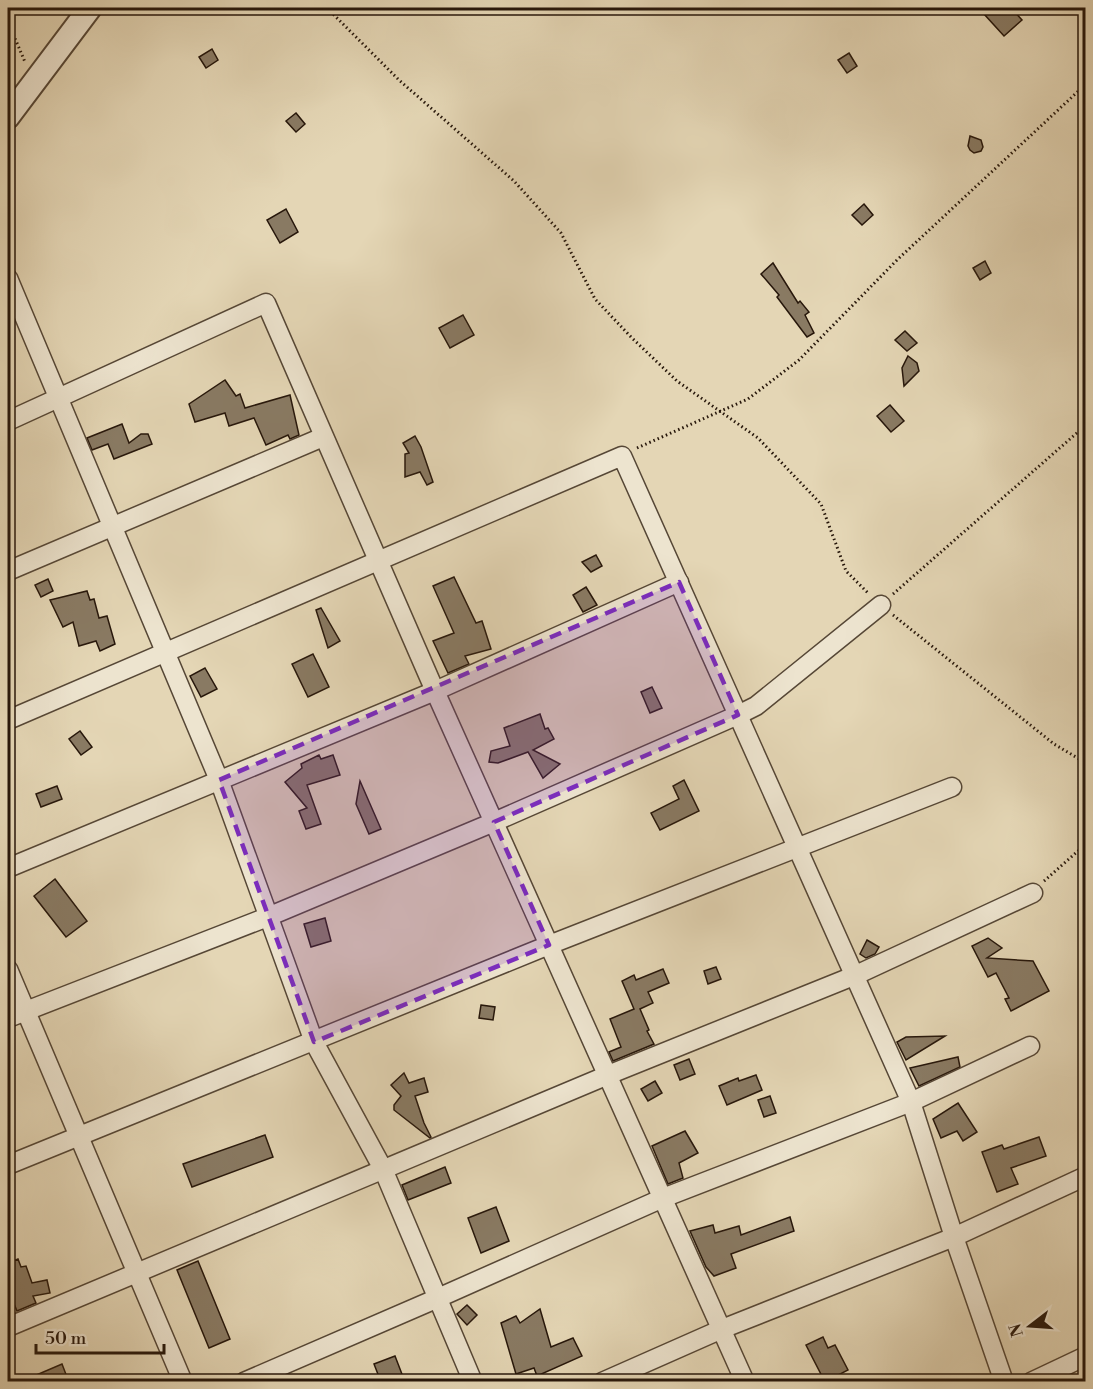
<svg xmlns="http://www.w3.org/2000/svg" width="1093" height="1389" font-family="'Libre Bodoni',serif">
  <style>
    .building { fill: #897a63; stroke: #27170b; stroke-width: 1.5 }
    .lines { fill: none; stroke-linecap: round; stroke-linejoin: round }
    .minor-casing { stroke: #564736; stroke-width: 21 }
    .tertiary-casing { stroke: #564736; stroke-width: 26 }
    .path { stroke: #27170b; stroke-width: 3; stroke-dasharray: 1.5 3; stroke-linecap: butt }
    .minor { stroke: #ede4cf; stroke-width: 18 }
    .tertiary { stroke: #ede4cf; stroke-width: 22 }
    .marked { fill: #7b2cbf; fill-opacity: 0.2; stroke: #7b2cbf; stroke-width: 4.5; stroke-dasharray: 12 8; stroke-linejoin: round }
  </style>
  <rect width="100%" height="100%" fill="#e4d6b5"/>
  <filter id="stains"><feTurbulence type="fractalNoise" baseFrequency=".00333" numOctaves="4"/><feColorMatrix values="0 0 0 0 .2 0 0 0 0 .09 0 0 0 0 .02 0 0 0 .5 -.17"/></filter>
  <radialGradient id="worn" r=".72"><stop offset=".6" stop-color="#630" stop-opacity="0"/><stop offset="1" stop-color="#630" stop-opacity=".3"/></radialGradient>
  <!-- building -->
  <g class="building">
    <polygon points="991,8 1011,8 1022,20 1004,36 984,14"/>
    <polygon points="212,49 218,60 206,68 199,57"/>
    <polygon points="849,53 857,66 847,73 838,60"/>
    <polygon points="296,113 305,124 296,132 286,121"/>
    <polygon points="970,136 981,140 983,147 981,151 974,153 970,150 968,146"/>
    <polygon points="864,204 873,215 862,225 852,215"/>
    <polygon points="286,209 298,232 280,243 267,220"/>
    <polygon points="985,261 991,273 980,280 973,268"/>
    <polygon points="773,263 798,303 800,301 809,312 805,315 814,333 807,337 777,297 779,295 761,274"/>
    <polygon points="463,315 474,335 450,348 439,328"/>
    <polygon points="905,331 917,343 907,351 895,340"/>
    <polygon points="908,356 917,363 919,371 904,386 902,368"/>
    <polygon points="225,380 236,396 240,394 245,408 290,395 299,435 290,439 288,435 266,445 254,418 229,426 225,413 195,422 189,404"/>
    <polygon points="890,405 904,421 891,432 877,416"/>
    <polygon points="122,424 129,443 141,434 148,434 152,444 114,459 108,444 92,450 87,438"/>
    <polygon points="415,436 421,447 433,482 427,485 420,472 405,477 405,454 409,453 403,443"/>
    <polygon points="596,555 602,566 591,572 582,562"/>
    <polygon points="454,577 476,623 482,621 491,649 465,656 469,664 448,673 433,641 454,633 433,586"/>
    <polygon points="48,579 53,591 41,597 35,585"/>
    <polygon points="586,587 597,605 583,612 573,595"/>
    <polygon points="87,591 90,600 94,599 99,618 107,616 115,644 100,651 96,641 79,646 73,622 63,627 50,600"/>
    <polygon points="321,608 340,641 328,648 316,610"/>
    <polygon points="313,654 329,687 308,697 292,664"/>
    <polygon points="205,668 217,689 201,697 190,676"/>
    <polygon points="652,687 662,708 650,713 641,692"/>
    <polygon points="540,714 545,729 548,728 554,739 533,750 560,764 543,778 528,752 498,763 489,762 491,751 510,746 504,728"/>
    <polygon points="80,731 92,747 81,755 69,739"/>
    <polygon points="319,755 321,759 333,755 340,775 307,785 321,824 306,829 299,811 307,808 285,782 302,768 301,764"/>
    <polygon points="684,780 699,811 660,830 651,813 679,799 673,786"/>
    <polygon points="360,781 381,829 369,834 356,804"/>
    <polygon points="57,786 62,799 41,807 36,794"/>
    <polygon points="55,879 87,921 66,937 34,896"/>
    <polygon points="325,918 331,941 311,947 304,924"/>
    <polygon points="988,938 1002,948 987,958 1033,961 1049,991 1011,1011 1005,999 1009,998 996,973 988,977 972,946"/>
    <polygon points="867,940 879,947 875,954 866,958 860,954"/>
    <polygon points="716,967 721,979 708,984 704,971"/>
    <polygon points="663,969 669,983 648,992 653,1003 640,1009 649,1030 647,1031 654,1044 613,1061 609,1052 621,1047 610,1019 634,1009 622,981 634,975 636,980"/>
    <polygon points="481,1005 495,1007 493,1020 479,1018"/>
    <polygon points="945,1036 906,1060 897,1042 906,1037"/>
    <polygon points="958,1057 960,1067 919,1086 910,1068"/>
    <polygon points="689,1059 695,1074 680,1080 674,1065"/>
    <polygon points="404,1073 409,1083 424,1078 428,1092 415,1096 424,1123 431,1137 430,1138 394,1110 394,1105 401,1096 391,1085"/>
    <polygon points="756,1075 762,1090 727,1105 719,1086 738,1078 739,1081"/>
    <polygon points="655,1081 662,1093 648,1101 641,1089"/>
    <polygon points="770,1096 776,1113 764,1117 758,1100"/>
    <polygon points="958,1103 977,1132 963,1141 957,1131 941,1138 933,1119"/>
    <polygon points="685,1131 698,1153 679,1163 683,1178 668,1184 652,1146"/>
    <polygon points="265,1135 273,1157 192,1187 183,1164"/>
    <polygon points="1039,1137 1046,1156 1011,1168 1018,1184 997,1192 982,1152 1002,1145 1004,1149"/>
    <polygon points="445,1167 451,1183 408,1200 402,1185"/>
    <polygon points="496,1207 509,1241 481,1253 468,1218"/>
    <polygon points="790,1217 794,1231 731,1254 736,1268 714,1276 706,1267 690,1231 713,1225 715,1233 739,1226 741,1235"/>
    <polygon points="18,1259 21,1267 26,1266 32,1283 47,1280 50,1293 33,1296 36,1303 17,1311 8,1289 8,1263"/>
    <polygon points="198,1261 230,1339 209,1348 177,1270"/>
    <polygon points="467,1305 477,1315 467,1325 457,1314"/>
    <polygon points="540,1309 551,1347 573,1338 582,1356 537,1376 534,1368 516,1374 501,1323 516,1316 520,1323"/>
    <polygon points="823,1337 828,1348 835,1345 848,1370 825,1382 806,1345"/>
    <polygon points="395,1356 405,1382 381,1382 374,1364"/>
    <polygon points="62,1364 67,1377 55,1382 20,1382"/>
  </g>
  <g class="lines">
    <!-- minor casing -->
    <g class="minor-casing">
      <g id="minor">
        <polyline points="8,278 219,780 314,1042 383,1169 473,1382"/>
        <polyline points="8,421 266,303 435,691 745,1382"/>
        <polyline points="8,571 323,437"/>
        <polyline points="8,720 622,456 911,1102 954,1237 1004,1382"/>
        <polyline points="8,868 435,691 679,582"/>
        <polyline points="8,969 183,1382"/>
        <polyline points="8,1018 270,916 494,822 738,715 756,706 881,605"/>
        <polyline points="8,1165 549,945 952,787"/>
        <polyline points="8,1327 608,1075 856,975 1033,893"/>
        <polyline points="244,1382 438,1298 663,1198 911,1102 1030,1046"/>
        <polyline points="602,1382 722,1329 954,1237 1086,1176"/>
        <polyline points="1031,1382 1086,1356"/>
      </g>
    </g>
    <!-- tertiary casing -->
    <g class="tertiary-casing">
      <polyline id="tertiary" points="8,117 90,8"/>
    </g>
    <!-- path -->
    <g class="path">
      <polyline points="327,8 399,80 514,181 561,233 595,299 632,338 677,381 758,438 821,504 846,571 868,593"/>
      <polyline points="8,22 25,62"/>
      <polyline points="637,448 748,399 799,360 897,260 1086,84"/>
      <polyline points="893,594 1086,425"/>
      <polyline points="893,615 1054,744 1086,763"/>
      <polyline points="1044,881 1086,844"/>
    </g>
    <!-- minor -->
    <use href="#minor" class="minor"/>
    <!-- tertiary -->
    <use href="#tertiary" class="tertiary"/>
  </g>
  <!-- marked area -->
  <path class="marked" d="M679,582L738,715L494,822L549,945L314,1042L219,780Z"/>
  <!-- margin -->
  <rect width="1093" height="1389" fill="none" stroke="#e4d6b5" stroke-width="30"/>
  <rect x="9" y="9" width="1075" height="1371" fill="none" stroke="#27170b" stroke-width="3"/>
  <rect x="15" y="15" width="1063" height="1359" fill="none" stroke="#27170b" stroke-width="1.5"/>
  <!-- north arrow -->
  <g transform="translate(1030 1326) rotate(253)" stroke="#ede4cf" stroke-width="4.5" paint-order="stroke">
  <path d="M0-4.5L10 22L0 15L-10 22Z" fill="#27170b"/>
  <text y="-9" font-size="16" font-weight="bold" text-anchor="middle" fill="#27170b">N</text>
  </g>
  <!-- scale -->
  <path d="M36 1344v9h128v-9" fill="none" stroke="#27170b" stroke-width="3"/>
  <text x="45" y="1344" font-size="18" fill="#27170b" stroke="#ede4cf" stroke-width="4.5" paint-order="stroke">50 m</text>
  <rect width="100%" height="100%" filter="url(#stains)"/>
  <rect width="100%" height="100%" fill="url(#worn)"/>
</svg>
